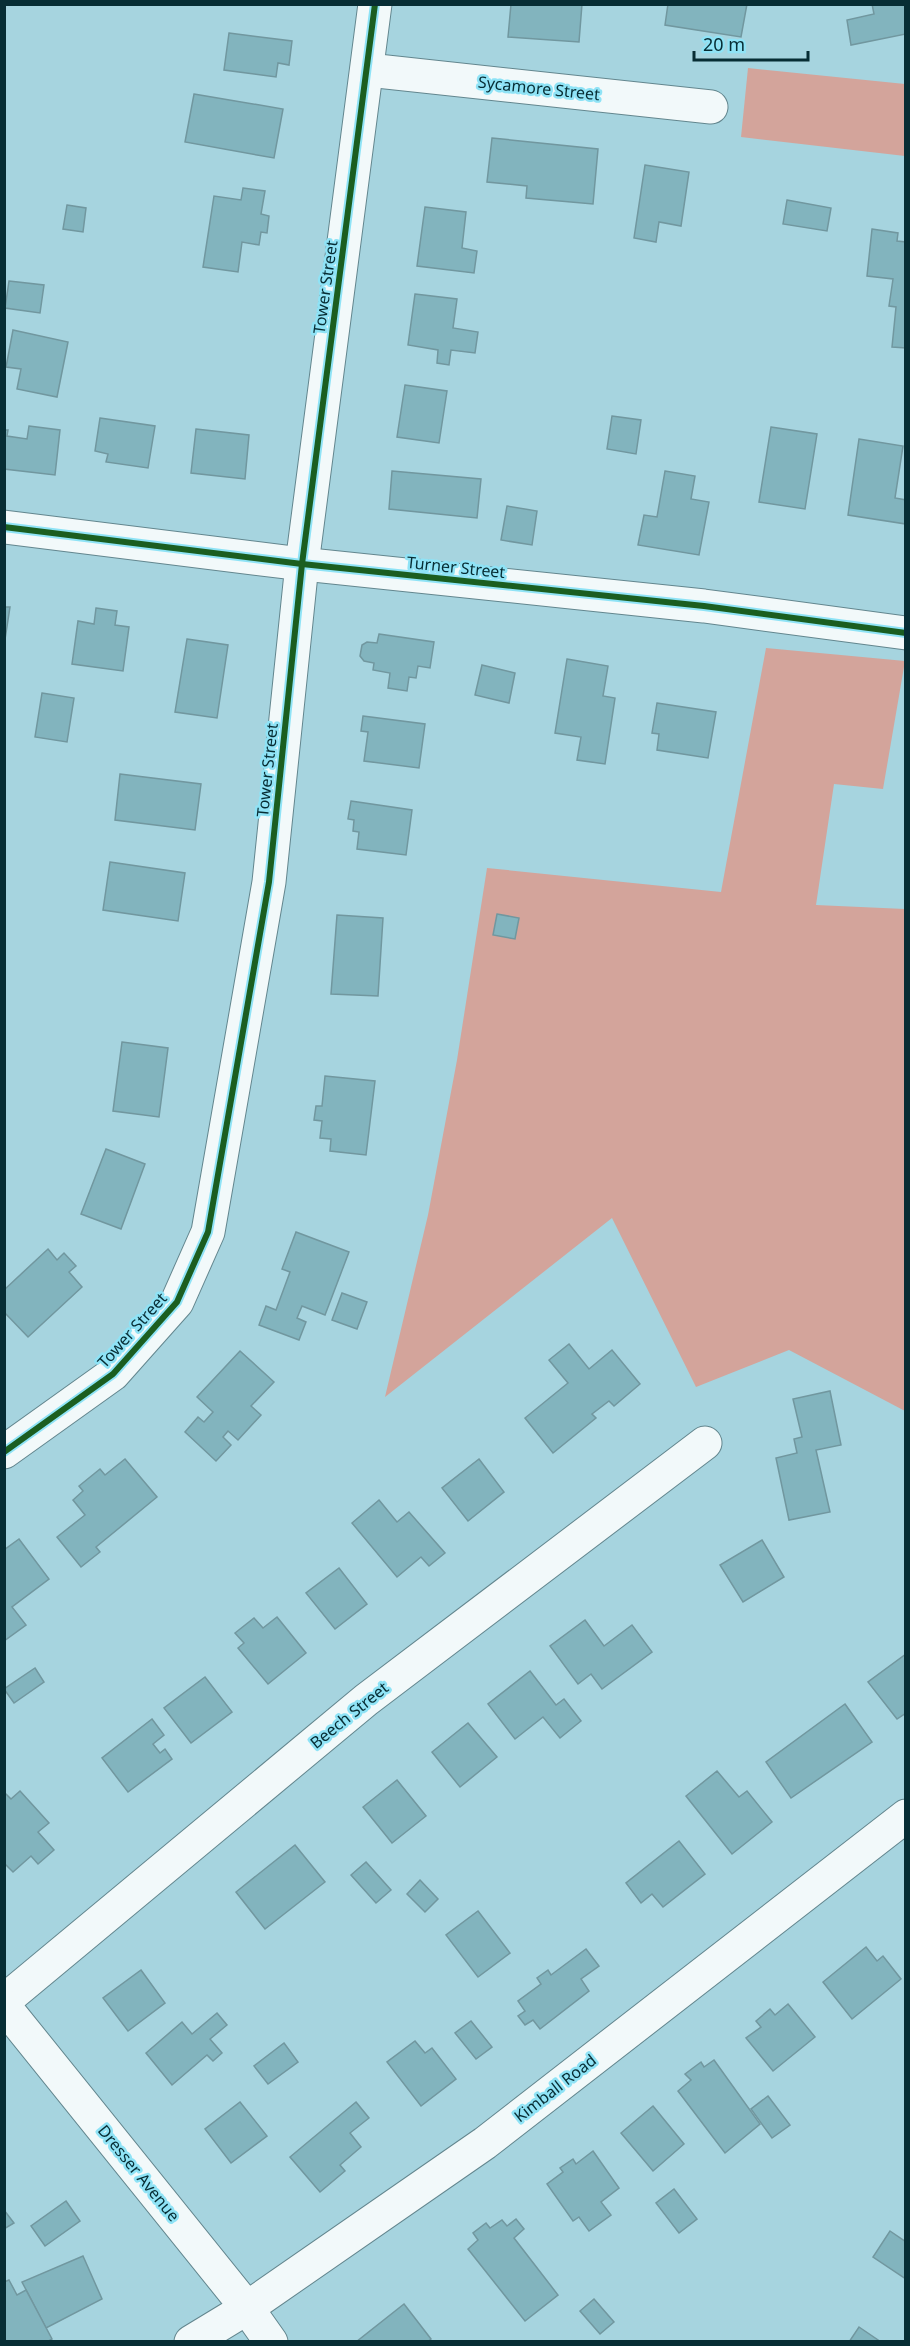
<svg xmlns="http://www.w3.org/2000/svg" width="910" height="2346" font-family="'Noto Sans',sans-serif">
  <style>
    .forest { fill: #d3a49b }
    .building { fill: #82b4be; stroke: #71979f; stroke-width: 1.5 }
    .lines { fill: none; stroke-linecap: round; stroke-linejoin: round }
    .minor-casing { stroke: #63868e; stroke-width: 35 }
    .minor { stroke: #f2f9fa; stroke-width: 33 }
    .cycleway-casing { stroke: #8fe3f6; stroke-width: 10 }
    .cycleway { stroke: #1b5e20; stroke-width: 6 }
    .labels { text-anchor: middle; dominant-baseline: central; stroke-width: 5; stroke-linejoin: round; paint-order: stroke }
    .street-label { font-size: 16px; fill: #072d34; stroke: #8fe3f6 }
  </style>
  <rect width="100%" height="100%" fill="#a6d4df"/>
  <!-- forest -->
  <g class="forest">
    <polygon points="748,68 905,84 905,156 741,137"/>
    <polygon points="766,648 905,661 883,789 834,784 816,905 905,909 905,1411 789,1350 696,1387 612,1218 385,1397 428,1215 457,1060 487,868 721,892"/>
  </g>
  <!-- building -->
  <g class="building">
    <polygon points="511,4 582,4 579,42 508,37"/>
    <polygon points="668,4 747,4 741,37 665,25"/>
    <polygon points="872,4 906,4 906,34 851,45 847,20 874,14"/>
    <polygon points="229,33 292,41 289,65 278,63 276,77 224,70"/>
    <polygon points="194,94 283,109 274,158 185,142"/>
    <polygon points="492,138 598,149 593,204 526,198 527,186 487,182"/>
    <polygon points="645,165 689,172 681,226 659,222 656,242 634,238"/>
    <polygon points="243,188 265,191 261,214 269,216 267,233 261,232 259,245 242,242 238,272 203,267 214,196 241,200"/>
    <polygon points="787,200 831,208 827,231 783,224"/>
    <polygon points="67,205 86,208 83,232 63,229"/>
    <polygon points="425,207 466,212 462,248 477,251 474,273 417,266"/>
    <polygon points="872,229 898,233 897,241 906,242 906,348 892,347 896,307 889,306 893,279 867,276"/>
    <polygon points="9,281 44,285 40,313 5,308"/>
    <polygon points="415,294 457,299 453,328 478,332 475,353 451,350 449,365 437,363 438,350 408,345"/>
    <polygon points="13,330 68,342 57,397 17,389 21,369 6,367"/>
    <polygon points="405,385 447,391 439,443 397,437"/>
    <polygon points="612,416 641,420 636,454 607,449"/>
    <polygon points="100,418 155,426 148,468 106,462 108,454 95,451"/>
    <polygon points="29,426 60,430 55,475 4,469 4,430 8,430 7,436 27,439"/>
    <polygon points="771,427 817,434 805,509 759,502"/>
    <polygon points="196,429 249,435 245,479 191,473"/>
    <polygon points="859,439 903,446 895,498 906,500 906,524 848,515"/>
    <polygon points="392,471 481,479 477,518 389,509"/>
    <polygon points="665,471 695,476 691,499 709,502 699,555 638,545 644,515 657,517"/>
    <polygon points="507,506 537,511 532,545 501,540"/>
    <polygon points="4,607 10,607 4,646"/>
    <polygon points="96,608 117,611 115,625 129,627 123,671 72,664 78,621 94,624"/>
    <polygon points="379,634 434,642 430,668 418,666 416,678 409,677 407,691 388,688 390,673 373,670 374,663 364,661 360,656 362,645 367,642 377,643"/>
    <polygon points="187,639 228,645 217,718 175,712"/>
    <polygon points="567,659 608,666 603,696 615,698 605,764 577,760 581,737 555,733"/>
    <polygon points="482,665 515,673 509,703 475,695"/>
    <polygon points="42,693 74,698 67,742 35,737"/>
    <polygon points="657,703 716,712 708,758 657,750 659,734 652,733"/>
    <polygon points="363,716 425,724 419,768 364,761 368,732 361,731"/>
    <polygon points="120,774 201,784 195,830 115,820"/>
    <polygon points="351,801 412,810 406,855 357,849 359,832 353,831 354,820 348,819"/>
    <polygon points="110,862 185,873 178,921 103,910"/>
    <polygon points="497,914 519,918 515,939 493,935"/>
    <polygon points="337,915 383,918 378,996 331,994"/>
    <polygon points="122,1042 168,1048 159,1117 113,1111"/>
    <polygon points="325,1076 375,1081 366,1155 330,1151 331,1139 320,1138 322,1121 314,1120 316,1106 322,1106"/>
    <polygon points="106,1149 145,1164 121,1229 81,1214"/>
    <polygon points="296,1232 349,1252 325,1315 302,1306 297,1318 306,1322 299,1340 259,1325 266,1306 276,1310 290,1272 282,1269"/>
    <polygon points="48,1249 57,1260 64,1253 76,1266 69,1272 82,1287 28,1337 4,1312 4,1290"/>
    <polygon points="342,1293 367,1302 357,1329 332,1320"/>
    <polygon points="569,1344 589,1369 612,1350 640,1384 614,1406 609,1401 592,1414 596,1418 553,1453 525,1418 568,1383 549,1360"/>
    <polygon points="240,1351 274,1382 251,1406 261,1415 238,1440 228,1431 223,1437 231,1445 216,1461 185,1432 198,1417 204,1422 213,1412 197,1397"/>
    <polygon points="830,1391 841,1445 816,1450 830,1512 789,1520 776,1458 797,1453 794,1439 802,1437 793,1399"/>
    <polygon points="125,1459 157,1497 96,1547 100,1552 81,1567 57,1537 85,1515 73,1500 83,1491 79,1486 100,1469 105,1475"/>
    <polygon points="479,1459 504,1492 468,1521 442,1488"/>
    <polygon points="379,1500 397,1522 409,1512 445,1553 429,1566 421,1557 397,1577 352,1523"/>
    <polygon points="19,1539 49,1579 12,1607 26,1625 4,1641 4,1550"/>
    <polygon points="762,1540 784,1577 743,1602 720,1565"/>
    <polygon points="339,1568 367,1604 335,1629 306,1593"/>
    <polygon points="277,1617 306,1653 268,1684 238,1648 244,1643 235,1633 254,1618 263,1628"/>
    <polygon points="585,1620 604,1646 632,1625 652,1652 602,1689 591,1674 578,1684 550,1646"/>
    <polygon points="906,1654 906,1713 897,1719 868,1682"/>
    <polygon points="35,1668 44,1682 14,1703 4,1689"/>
    <polygon points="530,1671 556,1705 564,1699 581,1721 560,1738 543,1717 515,1739 488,1704"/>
    <polygon points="205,1677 232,1712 191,1743 164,1708"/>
    <polygon points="845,1704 872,1742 791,1798 766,1762"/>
    <polygon points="152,1719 164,1735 153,1744 160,1753 165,1749 172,1759 128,1792 102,1758"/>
    <polygon points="468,1723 497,1757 460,1787 432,1752"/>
    <polygon points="717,1771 739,1797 747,1791 772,1822 732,1854 686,1796"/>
    <polygon points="397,1780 426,1816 392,1843 363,1807"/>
    <polygon points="20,1791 49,1823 38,1832 54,1850 38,1864 31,1856 13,1872 4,1863 4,1792 11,1799"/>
    <polygon points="679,1841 705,1874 663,1907 652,1894 641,1903 626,1883"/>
    <polygon points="295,1845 325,1882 265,1929 236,1892"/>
    <polygon points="366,1862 391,1890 376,1903 351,1875"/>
    <polygon points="420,1880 438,1899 425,1912 407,1894"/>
    <polygon points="478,1911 510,1953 478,1977 446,1935"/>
    <polygon points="866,1947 877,1961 883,1956 901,1979 852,2019 823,1982"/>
    <polygon points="586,1949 599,1966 581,1979 589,1991 540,2029 533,2020 525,2025 518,2016 525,2011 518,2001 541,1984 537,1978 548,1970 551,1975"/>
    <polygon points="141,1970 165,2003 128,2031 103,1998"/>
    <polygon points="788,2004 815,2037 773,2071 746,2038 761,2027 756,2021 770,2009 775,2015"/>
    <polygon points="217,2013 227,2025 210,2039 222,2053 213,2061 207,2055 172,2085 146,2053 182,2022 192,2034"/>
    <polygon points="471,2021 492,2047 476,2059 455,2033"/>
    <polygon points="415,2041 425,2053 432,2048 456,2079 421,2106 387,2062"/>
    <polygon points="284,2043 298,2062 268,2084 254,2066"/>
    <polygon points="714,2060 760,2124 725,2153 678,2091 691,2080 685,2074 701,2062 704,2067"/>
    <polygon points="768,2096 790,2125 772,2138 751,2109"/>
    <polygon points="240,2102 267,2136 231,2163 205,2129"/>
    <polygon points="356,2102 369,2118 350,2133 361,2147 340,2165 345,2171 320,2192 290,2157"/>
    <polygon points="653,2106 684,2144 653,2171 621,2133"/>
    <polygon points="593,2151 619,2188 601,2202 611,2215 589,2231 579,2217 573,2221 547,2184 563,2172 560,2168 573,2159 576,2164"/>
    <polygon points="674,2189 697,2219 679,2233 656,2203"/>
    <polygon points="66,2201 80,2221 45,2246 31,2226"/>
    <polygon points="4,2210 14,2223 4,2229"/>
    <polygon points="516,2219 524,2229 514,2238 558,2295 525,2321 468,2249 478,2240 473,2233 486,2223 490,2228 502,2220 507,2226"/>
    <polygon points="890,2231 906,2242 906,2279 873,2257"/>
    <polygon points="83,2256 102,2299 46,2328 22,2282"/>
    <polygon points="9,2280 17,2295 26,2290 52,2339 47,2342 4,2342 4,2282"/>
    <polygon points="594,2299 614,2322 600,2334 580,2311"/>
    <polygon points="404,2304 431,2339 428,2342 356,2342"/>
    <polygon points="859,2327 881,2342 849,2342"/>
  </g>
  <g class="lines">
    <!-- minor casing -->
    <g class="minor-casing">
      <g id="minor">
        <polyline points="368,70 711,107"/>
        <polyline points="4,527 302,564 704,606 906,633"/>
        <polyline points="4,1452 113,1374 177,1302 208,1232 269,882 302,564 375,4"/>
        <polyline points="4,2001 366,1700 705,1443"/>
        <polyline points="4,2006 247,2308 271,2342"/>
        <polyline points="191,2342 247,2308 485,2143 906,1816"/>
      </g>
    </g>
    <!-- minor -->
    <use href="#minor" class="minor"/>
    <!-- cycleway casing -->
    <g class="cycleway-casing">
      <g id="cycleway">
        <polyline points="4,527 302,564 704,606 906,633"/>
        <polyline points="4,1452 113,1374 177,1302 208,1232 269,882 302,564 375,4"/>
      </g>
    </g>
    <!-- cycleway -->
    <use href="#cycleway" class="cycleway"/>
  </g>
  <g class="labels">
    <!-- street labels -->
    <g class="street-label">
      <text transform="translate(539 88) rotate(6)">Sycamore Street</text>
      <text transform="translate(325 287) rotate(-82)">Tower Street</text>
      <text transform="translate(456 567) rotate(6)">Turner Street</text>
      <text transform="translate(267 770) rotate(-84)">Tower Street</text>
      <text transform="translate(132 1330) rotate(-48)">Tower Street</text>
      <text transform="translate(349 1715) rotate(-39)">Beech Street</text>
      <text transform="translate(555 2088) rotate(-38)">Kimball Road</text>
      <text transform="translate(139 2173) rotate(51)">Dresser Avenue</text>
    </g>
  </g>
  <!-- border -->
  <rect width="910" height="2346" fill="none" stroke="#072d34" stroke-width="12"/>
  <!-- scale -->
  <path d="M694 51v9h114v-9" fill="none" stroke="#072d34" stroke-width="3"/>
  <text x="703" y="51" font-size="18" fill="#072d34" stroke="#8fe3f6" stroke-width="4.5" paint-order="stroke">20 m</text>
</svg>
